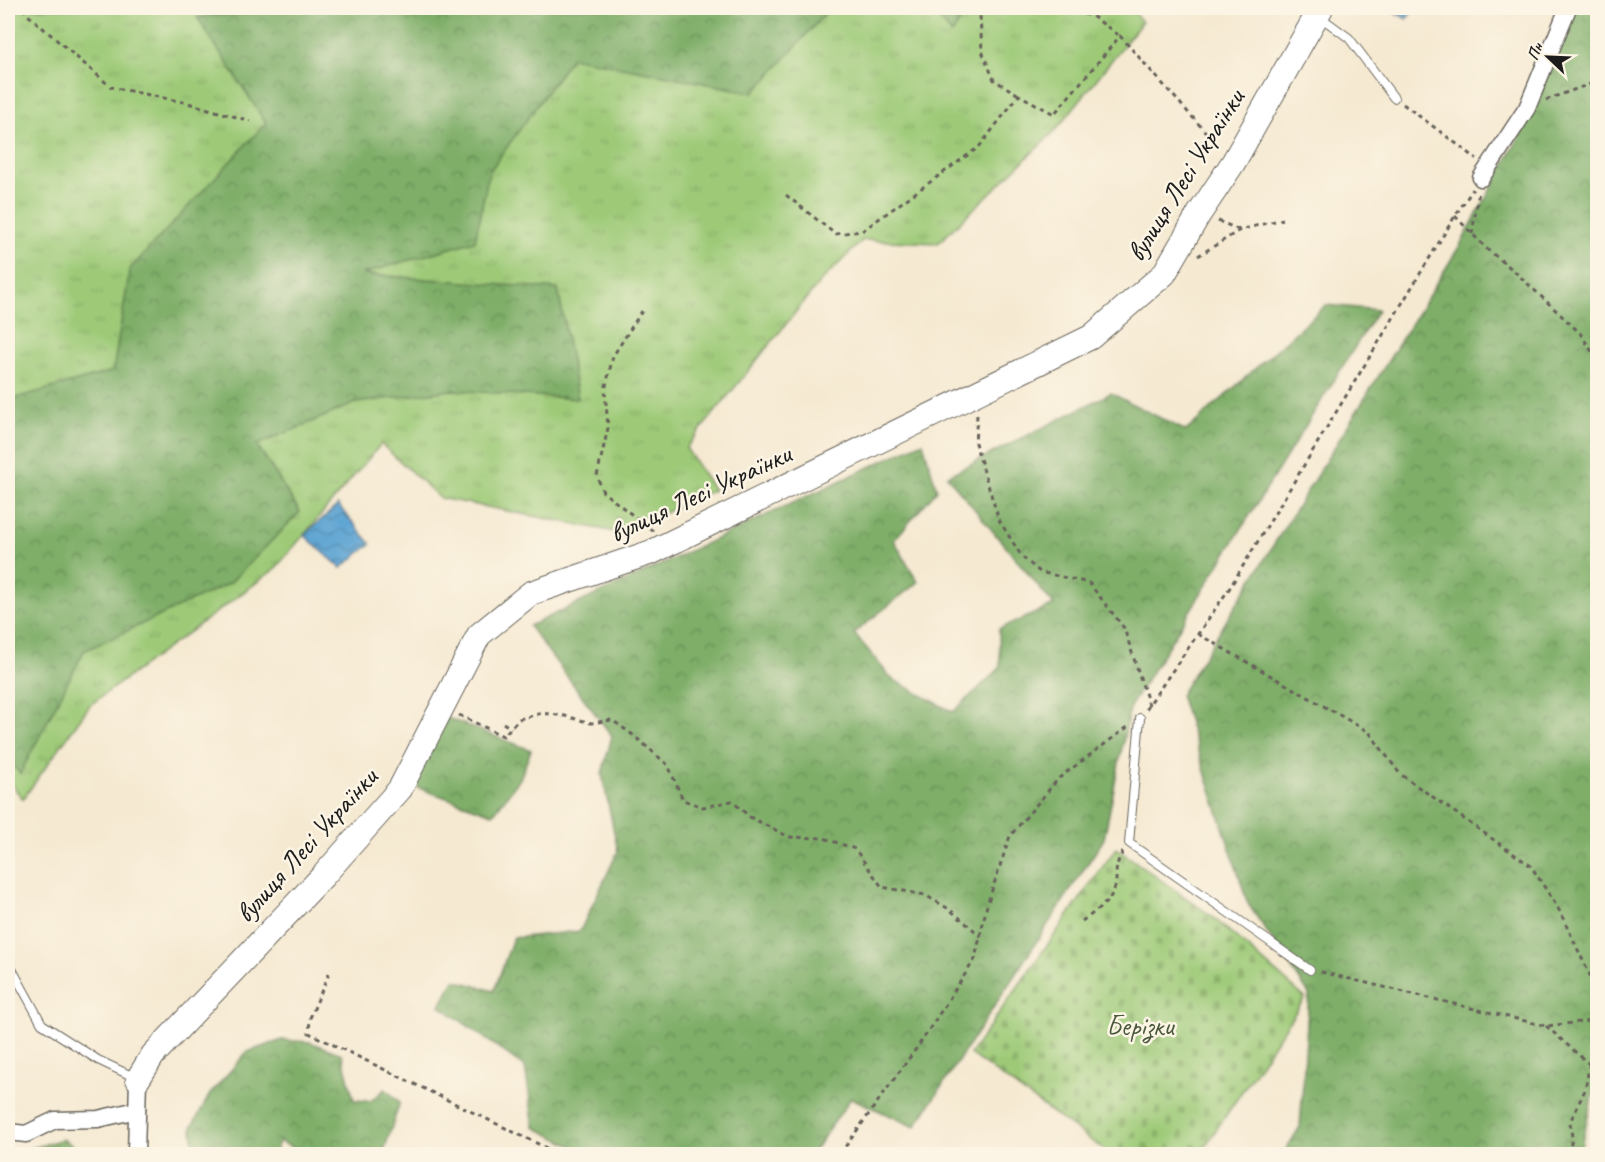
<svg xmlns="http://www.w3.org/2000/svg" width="1605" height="1162" font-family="Caveat,sans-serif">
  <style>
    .grass { fill: url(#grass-tufts); stroke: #5d734a; stroke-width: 1.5 }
    .forest { fill: url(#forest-crowns); stroke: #4d6542; stroke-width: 1.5 }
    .cemetery { fill: url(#cemetery-stones); stroke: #5d734a; stroke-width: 1.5 }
    .water { fill: url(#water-waves); stroke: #3c6078; stroke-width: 1.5 }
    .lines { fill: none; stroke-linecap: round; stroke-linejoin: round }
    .lane-casing { stroke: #68645b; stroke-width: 10 }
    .street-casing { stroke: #68645b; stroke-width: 19 }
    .secondary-casing { stroke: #68645b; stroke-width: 26 }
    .path { stroke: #68645b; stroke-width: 3; stroke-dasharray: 4.5 4.5; stroke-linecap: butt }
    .lane { stroke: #fff; stroke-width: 8 }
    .street { stroke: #fff; stroke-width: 16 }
    .secondary { stroke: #fff; stroke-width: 24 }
    .labels { text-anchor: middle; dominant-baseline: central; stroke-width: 5; stroke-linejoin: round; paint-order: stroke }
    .street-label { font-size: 28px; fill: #1c1c1c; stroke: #fcf5e5 }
    .park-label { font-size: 28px; fill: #4a593c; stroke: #fcf5e5 }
  </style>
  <defs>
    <pattern id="grass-tufts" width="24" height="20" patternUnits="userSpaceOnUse" patternTransform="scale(1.5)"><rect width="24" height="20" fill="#9eca78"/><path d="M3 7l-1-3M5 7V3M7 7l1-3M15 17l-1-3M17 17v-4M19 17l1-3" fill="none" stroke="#88ad67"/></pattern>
    <pattern id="forest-crowns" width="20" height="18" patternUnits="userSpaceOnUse" patternTransform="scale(1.5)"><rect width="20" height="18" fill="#7eae68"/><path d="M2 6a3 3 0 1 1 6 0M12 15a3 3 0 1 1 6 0" fill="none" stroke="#668d55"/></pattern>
    <pattern id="cemetery-stones" width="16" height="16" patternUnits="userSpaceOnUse" patternTransform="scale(1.5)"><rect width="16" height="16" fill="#9eca78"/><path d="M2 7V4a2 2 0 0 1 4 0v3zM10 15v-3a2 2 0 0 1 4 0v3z" fill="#88ad67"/></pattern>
    <pattern id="water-waves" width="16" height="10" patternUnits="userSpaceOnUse" patternTransform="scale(1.5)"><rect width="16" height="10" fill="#5da4d3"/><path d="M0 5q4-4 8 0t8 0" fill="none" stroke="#4c85aa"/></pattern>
  </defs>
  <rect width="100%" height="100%" fill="#fcf5e5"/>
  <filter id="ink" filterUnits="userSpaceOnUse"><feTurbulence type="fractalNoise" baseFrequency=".0167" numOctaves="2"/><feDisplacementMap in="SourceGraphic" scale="12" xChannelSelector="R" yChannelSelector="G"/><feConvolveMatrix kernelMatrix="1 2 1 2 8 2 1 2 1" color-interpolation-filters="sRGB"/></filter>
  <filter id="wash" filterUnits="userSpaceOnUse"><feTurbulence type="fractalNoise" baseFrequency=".008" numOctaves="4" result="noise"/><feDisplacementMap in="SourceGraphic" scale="24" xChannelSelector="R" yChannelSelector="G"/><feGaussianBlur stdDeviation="1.35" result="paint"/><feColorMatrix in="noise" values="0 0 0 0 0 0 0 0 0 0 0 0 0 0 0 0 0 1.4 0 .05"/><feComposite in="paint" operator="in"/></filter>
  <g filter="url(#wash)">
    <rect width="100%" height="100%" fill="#f5e9d1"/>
    <!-- grass -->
    <polygon class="grass" points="8,8 1131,8 1142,22 1057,129 938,243 863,240 820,282 686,448 714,490 621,533 440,498 381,444 275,569 90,705 23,799 8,780"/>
    <!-- forest -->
    <g class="forest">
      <polygon points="320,8 828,8 829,9 754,93 572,57 489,172 475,241 362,274 558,289 578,399 452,390 356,403 257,445 300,512 230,583 84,651 20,774 8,759 8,400 113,371 130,269 266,123 197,17"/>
      <polygon points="930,8 968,8 952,34"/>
      <polygon points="1574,8 1597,8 1598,1074 1579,1154 1283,1154 1300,1127 1309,994 1248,904 1180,695 1459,247 1528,121"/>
      <polygon points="1326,305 1378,310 1130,707 1104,839 915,1127 851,1098 812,1154 588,1154 534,1127 525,1067 440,1006 454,980 494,991 513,938 580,931 618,851 602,774 612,736 529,626 923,442 937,490 894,540 918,582 854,633 892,679 953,712 1000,668 999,629 1054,605 947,476 1111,393 1186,431"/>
      <polygon points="445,717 531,750 520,779 493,814 418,788 416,771"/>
      <polygon points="282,1040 310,1042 342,1054 354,1100 371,1101 385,1089 400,1102 383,1154 305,1154 279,1141 275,1154 194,1154 192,1127 210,1094 247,1052"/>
      <polygon points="63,1139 78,1149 80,1154 8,1154 8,1151 22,1151"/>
    </g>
    <!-- cemetery -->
    <polygon class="cemetery" points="1116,848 1213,917 1305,998 1200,1154 1110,1154 970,1054"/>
    <!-- water -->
    <g class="water">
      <polygon points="1387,8 1414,8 1407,19"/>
      <polygon points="338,505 371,544 341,568 304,535"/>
    </g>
  </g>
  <g filter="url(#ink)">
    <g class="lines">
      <!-- lane casing -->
      <g class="lane-casing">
        <g id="lane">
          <polyline points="1319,16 1349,38 1394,98"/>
          <polyline points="1140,718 1129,843 1310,970"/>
          <polyline points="8,962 42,1024 98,1060 138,1079"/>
        </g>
      </g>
      <!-- street casing -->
      <g class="street-casing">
        <g id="street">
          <polyline points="1481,178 1527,108 1568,8"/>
          <polyline points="8,1132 26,1134 55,1120 98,1119 137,1110"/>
          <polyline points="136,1154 138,1079"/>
        </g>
      </g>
      <!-- secondary casing -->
      <g class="secondary-casing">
        <polyline id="secondary" points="138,1079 153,1055 323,876 400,789 479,635 531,593 652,552 1091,337 1164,274 1199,214 1233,163 1321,8"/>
      </g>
      <!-- path -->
      <g class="path">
        <polyline points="23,8 28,15 111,87 188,103 250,121"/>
        <polyline points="976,8 980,16 982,51 994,80 1019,95"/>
        <polyline points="1077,8 1084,14 1092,16 1120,36"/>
        <polyline points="1546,100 1598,81"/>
        <polyline points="1403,104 1477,159"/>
        <polyline points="786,195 835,234 862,231 979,147 1019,95 1054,114 1120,36 1220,148"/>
        <polyline points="1455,216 1488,250 1512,269 1580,333 1598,361"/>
        <polyline points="1218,221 1240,230"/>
        <polyline points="1472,234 1479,191"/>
        <polyline points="1198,256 1240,230 1283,219"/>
        <polyline points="642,311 613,356 605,390 608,428 597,476 603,492 653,531"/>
        <polyline points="977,415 975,443 999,520 1022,557 1040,572 1089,583 1124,628 1149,705"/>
        <polyline points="1198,634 1369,732 1400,774 1531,866 1559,910 1598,992"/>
        <polyline points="1146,709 1229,589 1455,216 1473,189"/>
        <polyline points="459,715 503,736 519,719 542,713 565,716 591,723 612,720 633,735 668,765 683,800 703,807 732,801 750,817 789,837 824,838 855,849 882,887 925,895 949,909 981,936"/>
        <polyline points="503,723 511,728"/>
        <path d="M1082,921C1092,914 1108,904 1113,892C1120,878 1111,870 1123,852"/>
        <polyline points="1321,972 1546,1026 1598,1020"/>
        <polyline points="329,973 310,1018 309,1033 559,1154"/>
        <polyline points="1546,1026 1589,1064"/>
        <polyline points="840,1154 923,1039 975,959 987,905 1010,836 1059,778 1129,726"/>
        <polyline points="1569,1154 1572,1137 1570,1122 1585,1090 1598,1017"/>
        <polyline points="1591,1154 1598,1150"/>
      </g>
      <!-- lane -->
      <use href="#lane" class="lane"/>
      <!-- street -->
      <use href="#street" class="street"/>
      <!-- secondary -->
      <use href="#secondary" class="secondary"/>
    </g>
  </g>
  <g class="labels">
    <!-- street labels -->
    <g class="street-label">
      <text transform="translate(1185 175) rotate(-58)">вулиця Лесі Українки</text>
      <text transform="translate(700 493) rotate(-25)">вулиця Лесі Українки</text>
      <text transform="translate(306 845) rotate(-48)">вулиця Лесі Українки</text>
    </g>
    <!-- park labels -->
    <g class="park-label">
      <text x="1140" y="1025">Берізки</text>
    </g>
  </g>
  <!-- margin -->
  <rect width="1605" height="1162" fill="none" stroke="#fcf5e5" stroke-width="30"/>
  <!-- north arrow -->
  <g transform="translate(1548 57) rotate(293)" stroke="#fcf5e5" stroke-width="4.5" paint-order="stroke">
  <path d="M0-4.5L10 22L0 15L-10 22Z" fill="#1c1c1c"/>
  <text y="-9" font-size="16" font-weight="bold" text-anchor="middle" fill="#1c1c1c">Пн</text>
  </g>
</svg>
